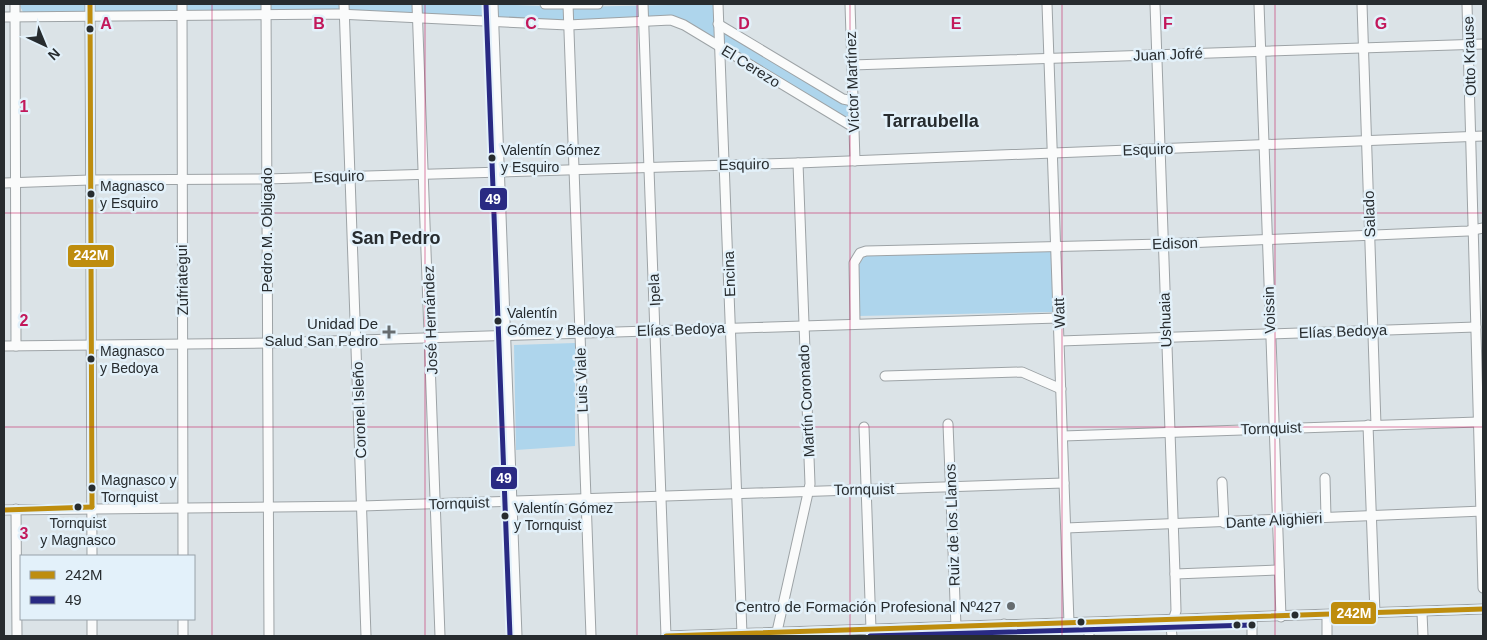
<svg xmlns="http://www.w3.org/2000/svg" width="1487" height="640" font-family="Helvetica,sans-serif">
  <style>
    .green { fill: #aed5ec }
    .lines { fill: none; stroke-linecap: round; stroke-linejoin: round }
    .minor-casing { stroke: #9da3a6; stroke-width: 11 }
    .minor { stroke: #fafbfb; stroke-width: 9 }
    .bus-1-casing { stroke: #e3f1fa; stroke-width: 9 }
    .bus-2-casing { stroke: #e3f1fa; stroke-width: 9 }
    .bus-1 { stroke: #be8d0e; stroke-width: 5 }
    .bus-2 { stroke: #292a83; stroke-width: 5 }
    .grid { fill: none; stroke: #c2185b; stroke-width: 1; stroke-opacity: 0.55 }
    .bus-dot { fill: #272c2f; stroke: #e3f1fa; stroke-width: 2 }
    .poi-dot { fill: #666c6f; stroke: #e3f1fa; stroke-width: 2 }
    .labels { text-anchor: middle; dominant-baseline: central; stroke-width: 5; stroke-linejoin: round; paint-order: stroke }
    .bus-label { font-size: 14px; fill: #272c2f; stroke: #e3f1fa; text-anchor: start }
    .street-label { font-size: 15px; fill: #272c2f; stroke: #e3f1fa }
    .poi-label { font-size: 15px; fill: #272c2f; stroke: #e3f1fa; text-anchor: end }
    .quarter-label { font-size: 18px; font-weight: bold; fill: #272c2f; stroke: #e3f1fa }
    .grid-label { font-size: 16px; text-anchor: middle; font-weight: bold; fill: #c2185b; stroke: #e3f1fa; stroke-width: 5; stroke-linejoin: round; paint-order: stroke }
    .line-badge { stroke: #e3f1fa; stroke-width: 2 }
    .badge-label { font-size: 14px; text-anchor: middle; font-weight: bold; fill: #fff }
  </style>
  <rect width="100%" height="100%" fill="#dbe3e7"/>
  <!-- green -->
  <g class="green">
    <polygon points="22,4 490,4 572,7 716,4 718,24 853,101 854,124 682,20 672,16 570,22 492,18 90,15 23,12 20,6"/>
    <path d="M1052,250L1053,312L858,316C858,298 850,263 869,254Z"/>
    <polygon points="575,343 575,446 516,450 514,345"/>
  </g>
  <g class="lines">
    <!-- minor casing -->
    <g class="minor-casing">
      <g id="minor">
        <polyline points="15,4 16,346"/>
        <polyline points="90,4 92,556"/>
        <polyline points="182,4 183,556"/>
        <polyline points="266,4 269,636"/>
        <polyline points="344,4 366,636"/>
        <polyline points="417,4 440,636"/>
        <polyline points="493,4 517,636"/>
        <polyline points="545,4 598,4"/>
        <polyline points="568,4 591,636"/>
        <polyline points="643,4 666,636"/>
        <polyline points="718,4 742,634"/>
        <polyline points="850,4 855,161"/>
        <polyline points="1047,4 1069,623"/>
        <polyline points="1155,4 1175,574 1176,611 1171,627 1172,636"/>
        <polyline points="1259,4 1281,617"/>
        <polyline points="1362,4 1376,425"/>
        <polyline points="1467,4 1483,588"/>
        <polyline points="4,17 338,14 568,25 671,20 684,25 853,127"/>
        <polyline points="718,24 843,99 853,101"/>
        <polyline points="852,65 1483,44"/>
        <polyline points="4,183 90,180 266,179 798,163 1483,136"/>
        <polyline points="855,323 854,263 860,253 866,251 1163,244 1468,231 1483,228"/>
        <polyline points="1060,341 1476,327"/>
        <polyline points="4,346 267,343 1059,318"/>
        <polyline points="885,376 1022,372 1061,389"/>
        <polyline points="948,424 956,626"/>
        <polyline points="1368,425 1375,614"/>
        <polyline points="864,427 871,629"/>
        <polyline points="1063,436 1478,422"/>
        <polyline points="1325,478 1326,517"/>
        <polyline points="1222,482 1224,523"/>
        <polyline points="16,509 17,636"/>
        <polyline points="4,510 362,506 1064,483"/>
        <polyline points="1066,528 1483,511"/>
        <polyline points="1175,574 1279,570"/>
        <polyline points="1422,613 1423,636"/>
        <polyline points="1327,616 1327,636"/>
        <polyline points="1252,618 1252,636"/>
        <polyline points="92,619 92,636"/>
        <polyline points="1089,623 1089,636"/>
        <polyline points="1004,624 1005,636"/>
        <polyline points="183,636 183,619"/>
        <polyline points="666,636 1483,609"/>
        <polyline points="776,636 810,484 798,163"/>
      </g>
    </g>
    <!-- minor -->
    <use href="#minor" class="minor"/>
    <!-- bus-1 casing -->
    <g class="bus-1-casing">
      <g id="bus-1">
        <polyline points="90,4 92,507"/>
        <polyline points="4,510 92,507"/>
        <polyline points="666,636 1483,609"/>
      </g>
    </g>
    <!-- bus-2 casing -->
    <g class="bus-2-casing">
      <g id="bus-2">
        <polyline points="486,4 510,636"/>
        <polyline points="870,636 1252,625"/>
      </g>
    </g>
    <!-- bus-1 -->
    <use href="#bus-1" class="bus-1"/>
    <!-- bus-2 -->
    <use href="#bus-2" class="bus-2"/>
  </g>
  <!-- grid -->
  <path class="grid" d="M212,4V636M425,4V636M637,4V636M850,4V636M1062,4V636M1275,4V636M4,213H1483M4,427H1483"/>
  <!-- markers -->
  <g class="bus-dot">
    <circle cx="90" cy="29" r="4.5"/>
    <circle cx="492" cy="158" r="4.5"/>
    <circle cx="91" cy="194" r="4.5"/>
    <circle cx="498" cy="321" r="4.5"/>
    <circle cx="91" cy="359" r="4.5"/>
    <circle cx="92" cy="488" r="4.5"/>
    <circle cx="78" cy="507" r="4.5"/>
    <circle cx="505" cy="516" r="4.5"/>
    <circle cx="1295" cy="615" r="4.5"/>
    <circle cx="1081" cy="622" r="4.5"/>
    <circle cx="1237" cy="625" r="4.5"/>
    <circle cx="1252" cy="625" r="4.5"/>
  </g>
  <g class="poi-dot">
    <path d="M386.5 324.5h5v5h5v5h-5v5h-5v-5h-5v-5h5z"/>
    <circle cx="1011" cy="606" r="5"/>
  </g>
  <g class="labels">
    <!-- bus labels -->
    <g class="bus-label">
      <text x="501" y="150">Valentín Gómez<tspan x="501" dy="17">y Esquiro</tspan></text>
      <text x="100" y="186">Magnasco<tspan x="100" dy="17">y Esquiro</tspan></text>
      <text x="507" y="313">Valentín<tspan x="507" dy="17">Gómez y Bedoya</tspan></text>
      <text x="100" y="351">Magnasco<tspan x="100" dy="17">y Bedoya</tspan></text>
      <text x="101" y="480">Magnasco y<tspan x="101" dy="17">Tornquist</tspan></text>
      <text x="514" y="508">Valentín Gómez<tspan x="514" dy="17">y Tornquist</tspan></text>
      <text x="78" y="523" text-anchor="middle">Tornquist<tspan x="78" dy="17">y Magnasco</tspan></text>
    </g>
    <!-- street labels -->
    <g class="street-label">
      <text transform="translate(1168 54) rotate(-2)">Juan Jofré</text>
      <text transform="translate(1469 56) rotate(-92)">Otto Krause</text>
      <text transform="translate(751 66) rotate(32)">El Cerezo</text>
      <text transform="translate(852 82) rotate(-92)">Víctor Martínez</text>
      <text transform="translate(1148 149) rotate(-2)">Esquiro</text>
      <text transform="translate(744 164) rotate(-1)">Esquiro</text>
      <text transform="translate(339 176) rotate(-2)">Esquiro</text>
      <text transform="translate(1369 214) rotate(-92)">Salado</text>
      <text transform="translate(266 230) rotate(-90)">Pedro M. Obligado</text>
      <text transform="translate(1175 243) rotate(-2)">Edison</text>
      <text transform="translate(729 274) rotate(-92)">Encina</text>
      <text transform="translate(182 280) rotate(-91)">Zufriategui</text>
      <text transform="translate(654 290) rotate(-93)">Ipela</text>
      <text transform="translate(1269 310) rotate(-92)">Voissin</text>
      <text transform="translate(1059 313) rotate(-92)">Watt</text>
      <text transform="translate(430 320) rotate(-92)">José Hernández</text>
      <text transform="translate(1165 320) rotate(-92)">Ushuaia</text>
      <text transform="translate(681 329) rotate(-2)">Elías Bedoya</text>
      <text transform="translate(1343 331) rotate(-2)">Elías Bedoya</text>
      <text transform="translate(581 380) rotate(-92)">Luis Viale</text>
      <text transform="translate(806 401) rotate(-93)">Martín Coronado</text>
      <text transform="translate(359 410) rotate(-92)">Coronel Isleño</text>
      <text transform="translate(1271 428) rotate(-2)">Tornquist</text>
      <text transform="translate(864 489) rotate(-1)">Tornquist</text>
      <text transform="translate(459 503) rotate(-2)">Tornquist</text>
      <text transform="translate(1274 520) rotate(-3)">Dante Alighieri</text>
      <text transform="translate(952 525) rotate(-92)">Ruiz de los Llanos</text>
    </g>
    <!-- poi labels -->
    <g class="poi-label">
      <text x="378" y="323">Unidad De<tspan x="378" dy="17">Salud San Pedro</tspan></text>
      <text x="1001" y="606">Centro de Formación Profesional Nº427</text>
    </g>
    <!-- quarter labels -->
    <g class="quarter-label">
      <text x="931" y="121">Tarraubella</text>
      <text x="396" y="238">San Pedro</text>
    </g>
  </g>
  <g class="grid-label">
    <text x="106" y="29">A</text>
    <text x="319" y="29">B</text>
    <text x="531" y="29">C</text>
    <text x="744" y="29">D</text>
    <text x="956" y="29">E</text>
    <text x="1168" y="29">F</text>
    <text x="1381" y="29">G</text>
    <text x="24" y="112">1</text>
    <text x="24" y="326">2</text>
    <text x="24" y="539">3</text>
  </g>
  <g class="line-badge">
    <rect x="479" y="187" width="29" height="24" rx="5" fill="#292a83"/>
    <rect x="67" y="244" width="48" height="24" rx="5" fill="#be8d0e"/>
    <rect x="490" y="466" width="28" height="24" rx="5" fill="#292a83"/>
    <rect x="1330" y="601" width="47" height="24" rx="5" fill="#be8d0e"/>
  </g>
  <g class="badge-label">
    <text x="493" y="204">49</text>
    <text x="91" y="260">242M</text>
    <text x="504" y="483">49</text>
    <text x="1354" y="618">242M</text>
  </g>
  <!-- border -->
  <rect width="1487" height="640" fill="none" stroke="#272c2f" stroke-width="10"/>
  <!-- legend -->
  <rect x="20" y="555" width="175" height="65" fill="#e3f1fa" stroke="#98a2a9"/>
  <rect x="30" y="571" width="25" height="8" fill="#be8d0e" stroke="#98a2a9"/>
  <text x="65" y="580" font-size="15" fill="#272c2f">242M</text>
  <rect x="30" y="596" width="25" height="8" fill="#292a83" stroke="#98a2a9"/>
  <text x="65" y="605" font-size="15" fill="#272c2f">49</text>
  <!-- north arrow -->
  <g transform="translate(45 45) rotate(136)" stroke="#e3f1fa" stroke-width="4" paint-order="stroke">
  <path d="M0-4L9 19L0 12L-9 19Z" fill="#272c2f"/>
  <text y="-8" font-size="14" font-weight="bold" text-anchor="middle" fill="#272c2f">N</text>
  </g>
</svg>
